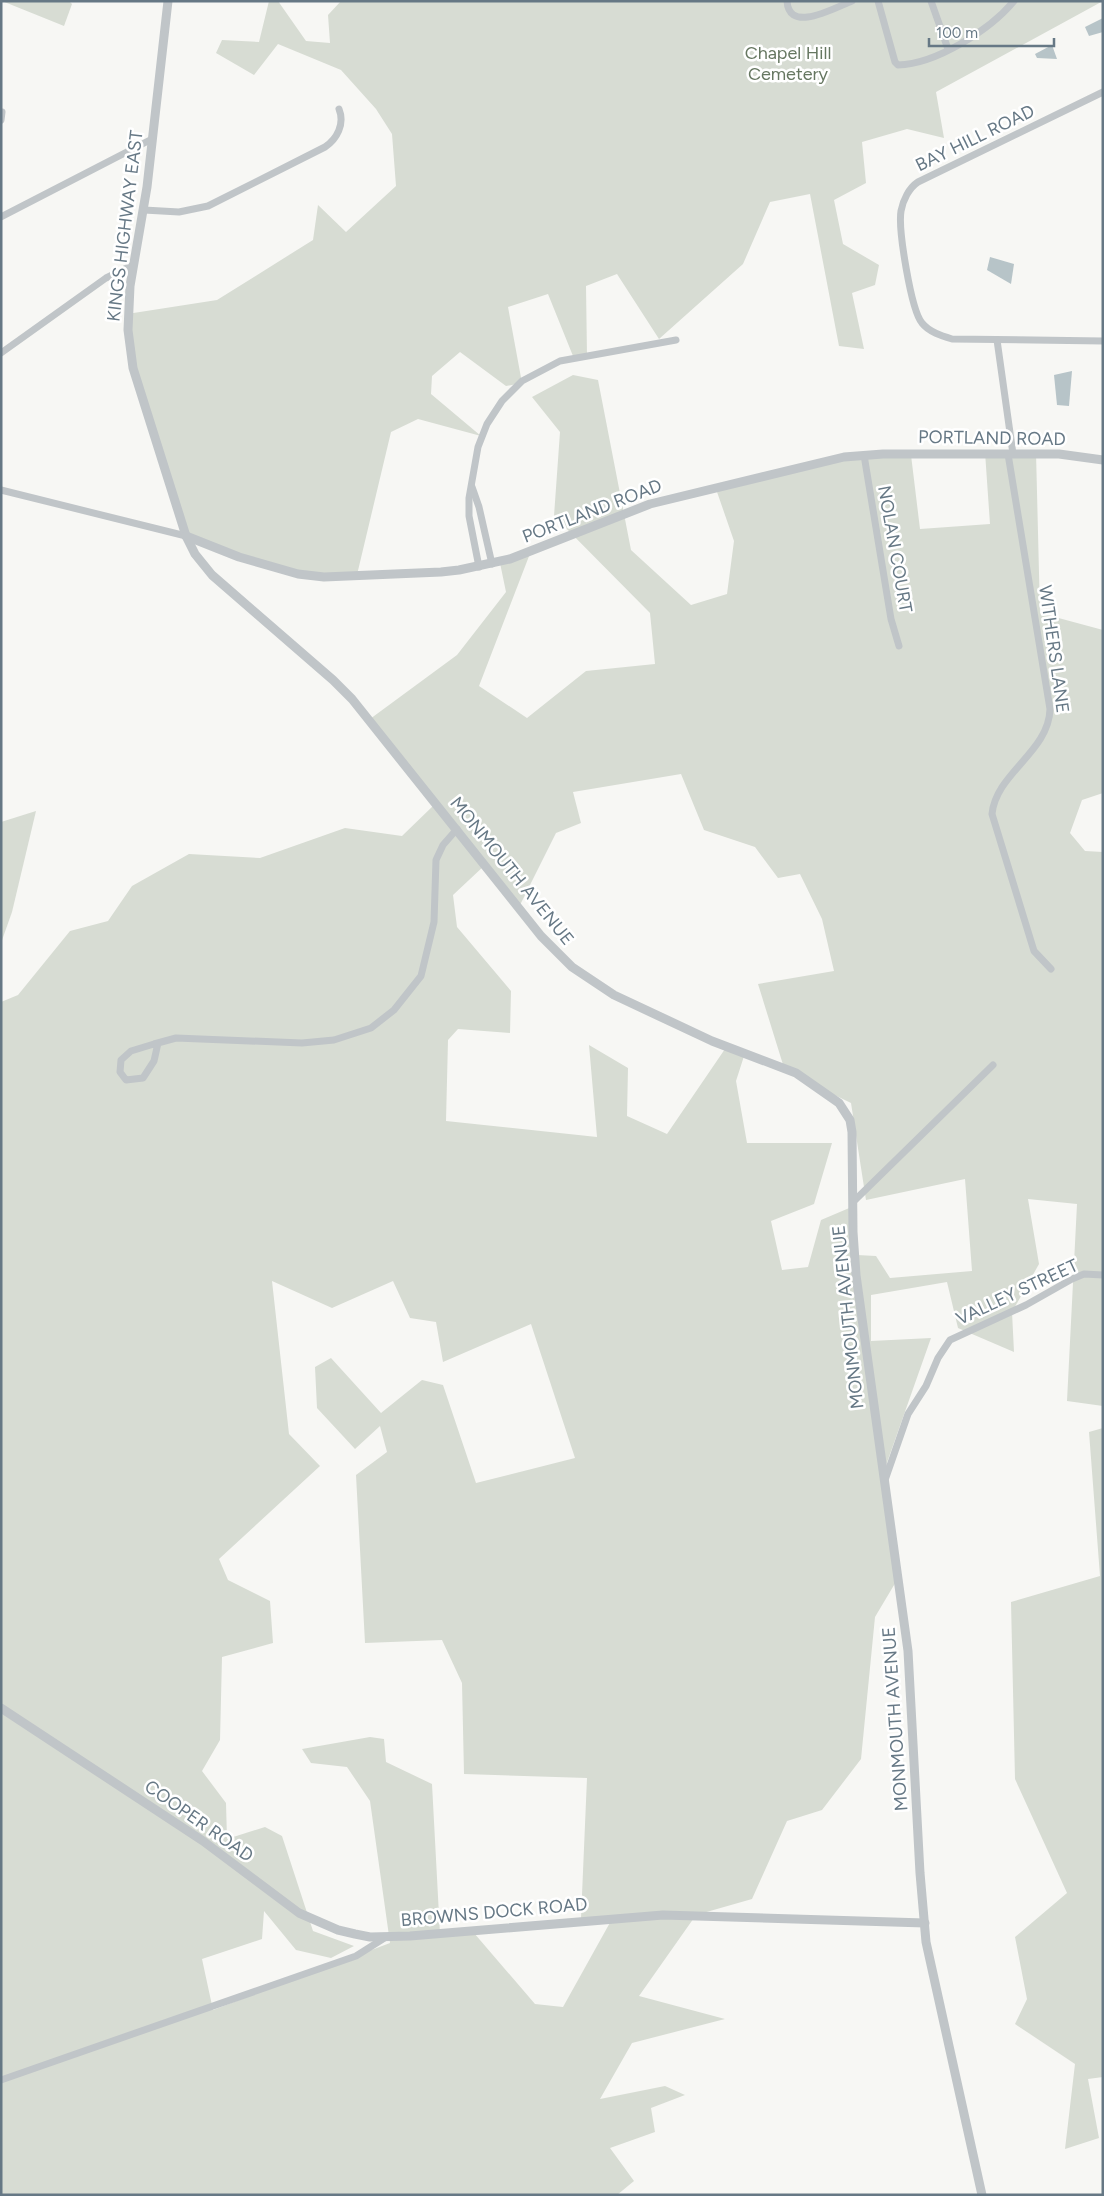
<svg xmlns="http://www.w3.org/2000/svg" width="1104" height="2196" font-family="Figtree,sans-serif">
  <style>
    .green { fill: #d7dcd3; fill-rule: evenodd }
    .water { fill: #b7c4c8 }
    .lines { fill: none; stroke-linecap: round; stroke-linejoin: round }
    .minor { stroke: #c0c5c8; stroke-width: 7 }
    .tertiary { stroke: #c0c5c8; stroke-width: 9 }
    .labels { text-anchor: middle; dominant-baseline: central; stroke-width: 5; stroke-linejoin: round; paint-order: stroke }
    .park-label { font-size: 18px; fill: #667761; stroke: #fff }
    .street-label { font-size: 18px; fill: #667885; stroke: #fff }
  </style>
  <rect width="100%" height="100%" fill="#f7f7f4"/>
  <!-- green -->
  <g class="green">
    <polygon points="2,1 69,1 72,4 64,26"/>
    <polygon points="269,1 278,1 306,41 330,43 328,15 341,1 1103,1 936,92 944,138 907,129 862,142 866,183 834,200 843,244 879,265 875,285 852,293 864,349 839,346 810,194 770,202 743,264 659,339 617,274 586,286 587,356 573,356 548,294 508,307 522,383 506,386 460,352 432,376 431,394 481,436 418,419 391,432 356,579 288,575 189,535 135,378 127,314 217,300 313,240 318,205 346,232 396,186 392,134 376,109 341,70 278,44 254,75 216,53 222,40 259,42"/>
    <path d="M573,375L598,380L631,550L691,605L727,594L734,541L716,489L853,454L911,455L920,529L990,524L985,452H1036L1040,613L1103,630V793L1082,800L1070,833L1085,851L1103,852V1406L1067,1401L1077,1204L1028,1199L1039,1264L1012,1312L1014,1352L958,1328L947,1282L871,1295V1341L931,1338L884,1471L900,1575L875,1617L861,1759L822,1810L787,1821L752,1899L696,1915L639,1996L725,2019L632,2043L600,2099L665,2086L685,2095L651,2108L655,2132L610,2148L634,2181L617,2195H1V1002L18,995L70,931L108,921L132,886L189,854L260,858L345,828L402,836L435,804L370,719L457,655L506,592L500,563L531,551L479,686L527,718L586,671L655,664L650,613L554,516L560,432L532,397ZM681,774L704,830L755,847L778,878L800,874L822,919L834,971L758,984L785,1071L851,1103L866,1200L965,1179L972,1271L890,1278L876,1256L857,1255L854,1206L821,1220L808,1267L782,1270L771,1221L814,1204L832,1143H747L736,1081L745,1053L727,1046L667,1134L627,1116L628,1068L589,1045L597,1137L446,1121L448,1040L458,1029L510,1033L511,991L457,927L453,895L485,865L519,907L556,833L581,823L573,792ZM272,1281L332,1308L393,1281L410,1318L436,1322L443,1362L531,1324L575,1458L476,1483L443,1385L422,1380L381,1413L331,1358L315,1367L317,1408L355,1449L380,1426L387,1452L356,1475L365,1643L442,1640L462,1683L464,1774L587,1778L581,1918L612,1919L563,2007L535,2004L474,1933L440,1934L432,1784L386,1762L384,1739L370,1737L302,1749L311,1763L347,1767L370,1801L390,1943L213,2010L202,1959L262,1939L264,1911L296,1950L331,1958L354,1946L313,1931L282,1836L265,1827L227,1839L226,1803L202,1771L220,1740L222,1657L273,1643L270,1601L228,1580L219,1559L320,1466L289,1434Z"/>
    <polygon points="36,811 12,912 1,943 1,822"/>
    <polygon points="1103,1428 1103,2077 1088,2079 1099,2138 1065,2149 1075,2064 1015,2024 1027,1999 1015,1937 1067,1893 1015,1779 1011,1602 1100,1576 1089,1432"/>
  </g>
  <!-- water -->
  <g class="water">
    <polygon points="1103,18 1103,32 1089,36 1085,27"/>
    <polygon points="1052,45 1057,59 1037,58 1035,54"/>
    <polygon points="990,257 1014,264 1011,284 987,270"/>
    <polygon points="1072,371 1069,406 1057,405 1054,375"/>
  </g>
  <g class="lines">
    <!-- minor -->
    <g class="minor">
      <path d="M787,1C789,34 834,8 852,1"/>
      <path d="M878,1L895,62L898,65C936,64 990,30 1014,1"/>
      <polyline points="931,1 948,49"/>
      <path d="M1103,92L918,182C909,188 903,200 901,211C898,229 911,310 922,323C929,332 942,336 952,339L1103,341"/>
      <polyline points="1,120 2,112"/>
      <path d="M144,210L179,212L208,206L325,147C337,139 345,124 339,109"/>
      <polyline points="1,217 152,139"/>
      <polyline points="997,340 1013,454"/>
      <polyline points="1,353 106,278 133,265"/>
      <path d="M1008,454L1050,709C1049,752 996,773 992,814L1034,951L1051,969"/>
      <polyline points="864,455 891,619 899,646"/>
      <polyline points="472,487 479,507 492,564"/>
      <polyline points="1,490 186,536"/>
      <polyline points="479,567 469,516 469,498 478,447 487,424 502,401 522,381 560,361 676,340"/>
      <polyline points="158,1043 154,1061 143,1078 126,1080 120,1072 121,1060 131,1051 154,1044 176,1038 302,1043 334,1040 371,1028 394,1010 421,976 434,922 436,860 443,845 457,829"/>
      <polyline points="853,1202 993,1065"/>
      <polyline points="885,1480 908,1414 926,1386 938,1358 950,1340 1026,1305 1072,1279 1084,1274 1103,1275"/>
      <polyline points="1,2080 356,1956 386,1937"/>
    </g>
    <!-- tertiary -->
    <g class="tertiary">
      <polyline points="168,1 147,187 130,286 128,330 133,368 186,536 195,554 212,575 333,680 352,699 541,936 572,967 614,995 712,1041 796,1073 839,1103 850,1120 852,1132 853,1232 856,1275 908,1651 920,1873 926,1942 982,2195"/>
      <polyline points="186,536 239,557 298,574 324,577 441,572 459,570 510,559 650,504 844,457 883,454 1059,454 1103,460"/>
      <polyline points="1,1708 203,1841 299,1913 338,1930 355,1934 370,1937 410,1936 663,1915 925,1923"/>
    </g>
  </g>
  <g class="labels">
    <!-- park labels -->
    <g class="park-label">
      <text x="788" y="53">Chapel Hill<tspan x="788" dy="21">Cemetery</tspan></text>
    </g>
    <!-- street labels -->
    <g class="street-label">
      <text transform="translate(975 138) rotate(-26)">BAY HILL ROAD</text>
      <text transform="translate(125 226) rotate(-83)">KINGS HIGHWAY EAST</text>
      <text transform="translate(992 438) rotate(1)">PORTLAND ROAD</text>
      <text transform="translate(592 511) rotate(-21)">PORTLAND ROAD</text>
      <text transform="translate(895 549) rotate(80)">NOLAN COURT</text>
      <text transform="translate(1054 649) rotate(82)">WITHERS LANE</text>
      <text transform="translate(512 871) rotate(51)">MONMOUTH AVENUE</text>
      <text transform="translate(1017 1292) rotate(-25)">VALLEY STREET</text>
      <text transform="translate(848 1317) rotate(-96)">MONMOUTH AVENUE</text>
      <text transform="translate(895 1719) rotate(-94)">MONMOUTH AVENUE</text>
      <text transform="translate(199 1821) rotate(35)">COOPER ROAD</text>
      <text transform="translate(494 1912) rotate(-5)">BROWNS DOCK ROAD</text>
    </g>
  </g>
  <!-- border -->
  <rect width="1104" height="2196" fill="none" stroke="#667885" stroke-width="5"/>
  <!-- scale -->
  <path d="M929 38v8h125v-8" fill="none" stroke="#667885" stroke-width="2.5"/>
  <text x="936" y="38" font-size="15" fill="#667885" stroke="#ffffff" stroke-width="4" paint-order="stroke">100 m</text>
</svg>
